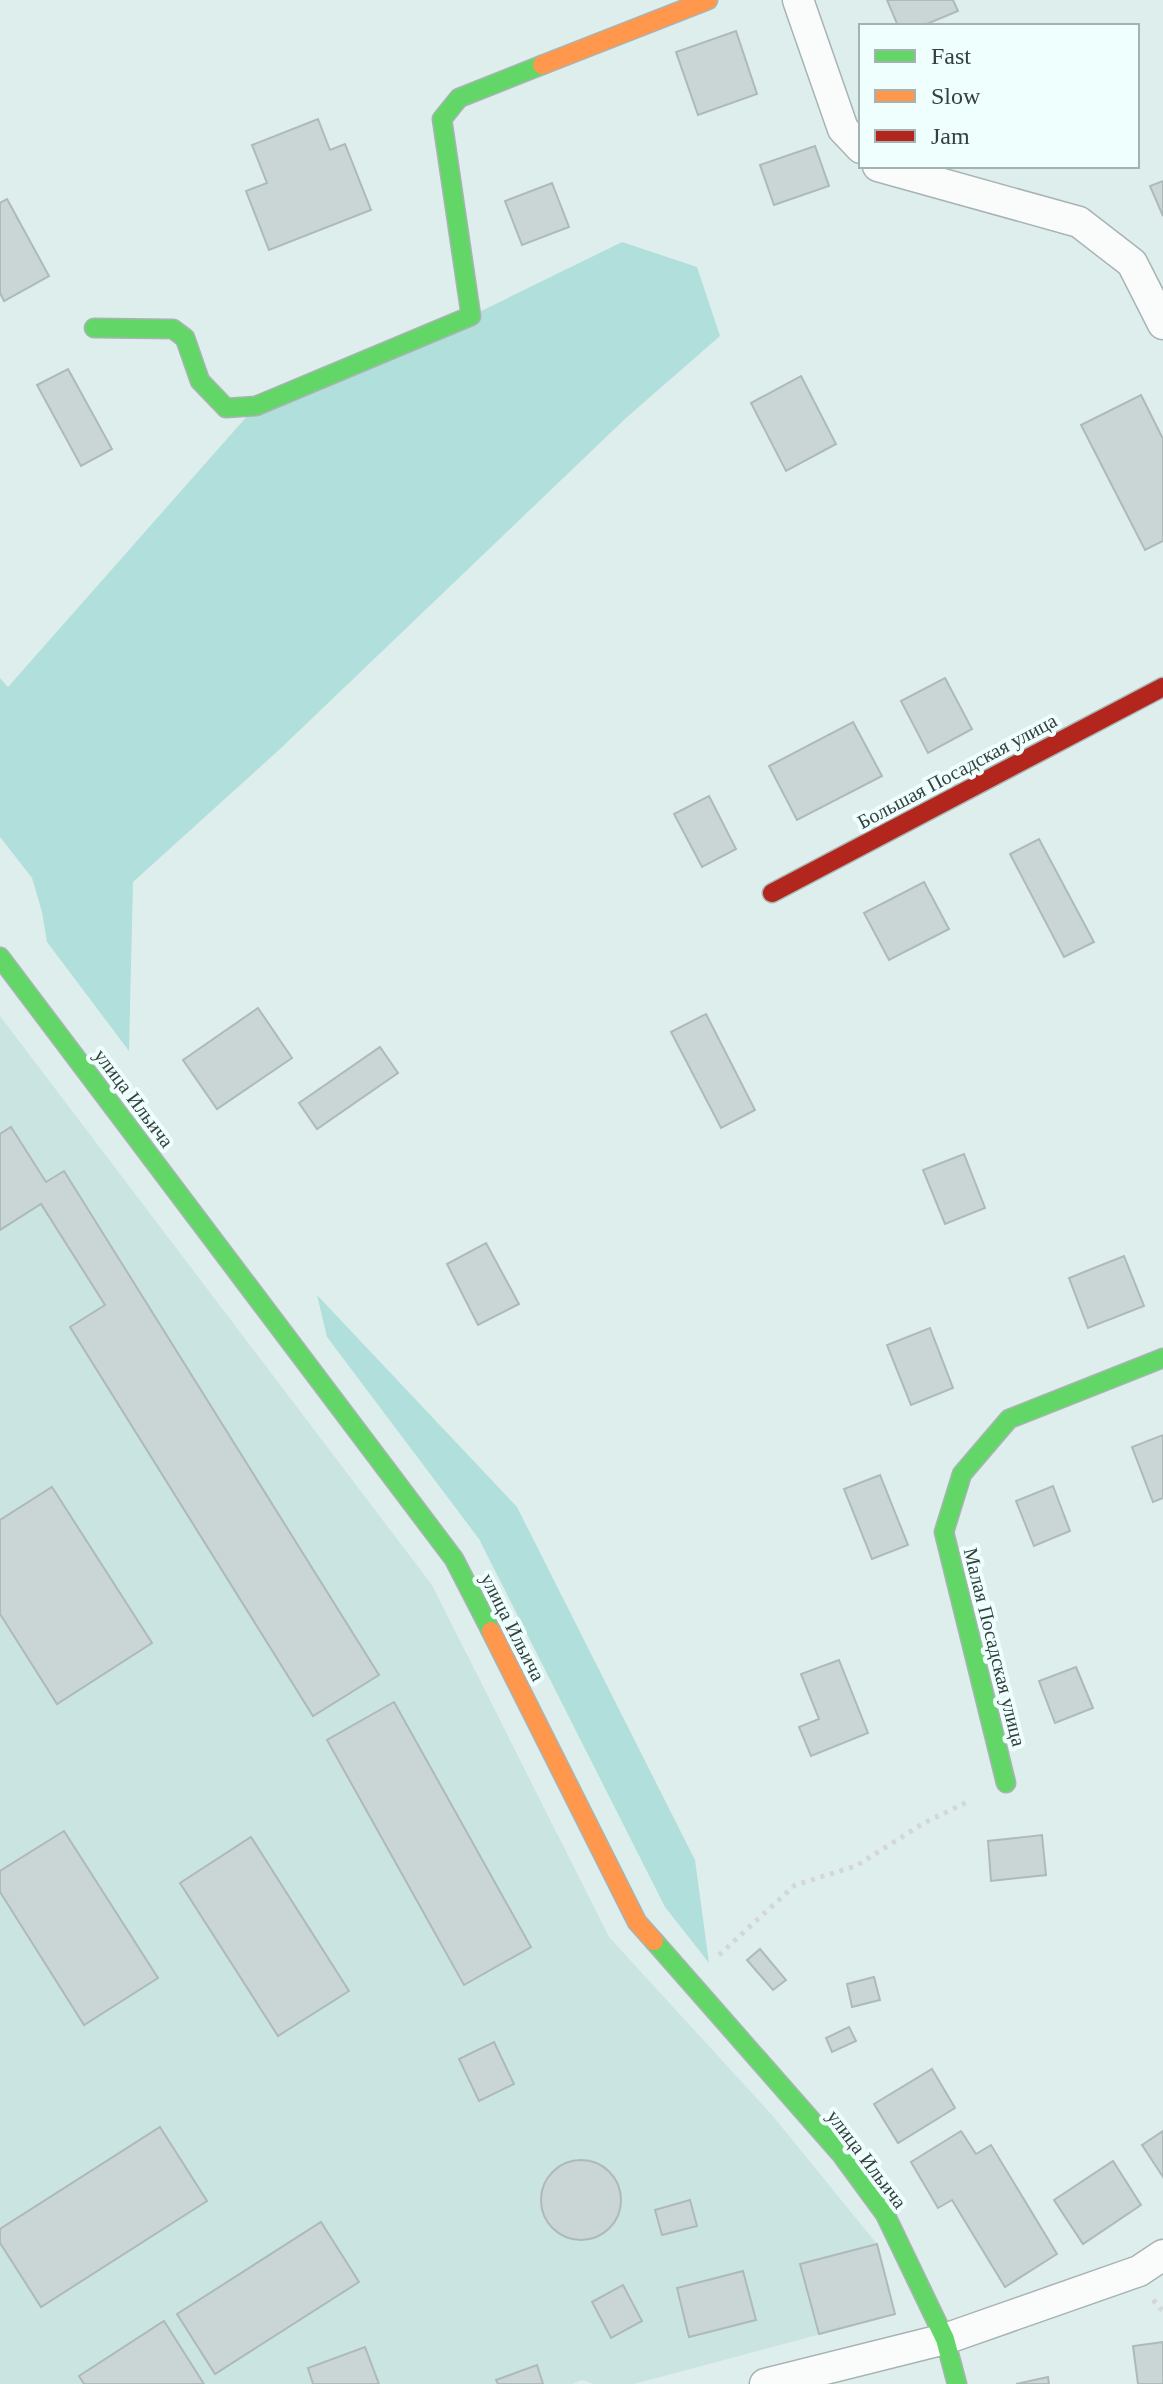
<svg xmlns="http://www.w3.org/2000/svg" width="1163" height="2384" font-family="'Times New Roman',serif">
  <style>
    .built { fill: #cae4e2 }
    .green { fill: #b1e0dc }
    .building { fill: #cad6d5; stroke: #aebab9; stroke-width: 2 }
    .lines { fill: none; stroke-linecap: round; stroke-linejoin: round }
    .street-casing { stroke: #a8b4b3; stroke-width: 33 }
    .fast-casing { stroke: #a8b4b3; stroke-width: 21 }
    .slow-casing { stroke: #a8b4b3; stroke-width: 21 }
    .jam-casing { stroke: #a8b4b3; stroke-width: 21 }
    .path { stroke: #d3d7d7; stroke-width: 5; stroke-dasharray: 4 6; stroke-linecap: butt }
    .street { stroke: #fafcfc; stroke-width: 30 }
    .fast { stroke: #63d668; stroke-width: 18 }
    .slow { stroke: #ff974d; stroke-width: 18 }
    .jam { stroke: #b3261e; stroke-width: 18 }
    .labels { text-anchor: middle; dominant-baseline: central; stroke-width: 8; stroke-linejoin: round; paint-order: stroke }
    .street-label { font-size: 20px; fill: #35403e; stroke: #eefffd }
  </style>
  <rect width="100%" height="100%" fill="#deeeec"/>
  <!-- built -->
  <polygon class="built" points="0,1016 432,1585 609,1937 772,2115 877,2244 895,2314 634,2384 593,2384 582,2380 573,2384 0,2384"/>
  <!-- green -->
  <g class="green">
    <polygon points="622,242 697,267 720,336 626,418 280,749 133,882 129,1051 47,942 42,912 32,878 0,837 0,678 8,687 256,406 471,316"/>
    <polygon points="317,1295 517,1507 695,1860 709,1963 665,1907 479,1539 327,1337"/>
  </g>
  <!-- building -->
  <g class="building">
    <polygon points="887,0 953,0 958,11 922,26 898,26"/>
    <polygon points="736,31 757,94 698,115 676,52"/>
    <polygon points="318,119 330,150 345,144 371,210 269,250 246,191 267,183 252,145"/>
    <polygon points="815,146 829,186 774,205 760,165"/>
    <polygon points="1163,181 1163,216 1150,186"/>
    <polygon points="552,183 569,227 522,245 505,201"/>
    <polygon points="7,199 49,276 4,301 0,293 0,203"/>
    <polygon points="68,369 112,449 81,466 37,385"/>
    <polygon points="801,376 836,444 786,471 751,403"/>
    <polygon points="1141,395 1163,439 1163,541 1145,550 1081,425"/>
    <polygon points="945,678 972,729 928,753 901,701"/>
    <polygon points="853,722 882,776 797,820 769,766"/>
    <polygon points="709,796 736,849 702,867 674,814"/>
    <polygon points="1039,839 1094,942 1064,957 1010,854"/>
    <polygon points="924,882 949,929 889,960 864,913"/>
    <polygon points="258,1008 292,1058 217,1109 183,1060"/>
    <polygon points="706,1014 755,1110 721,1128 671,1032"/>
    <polygon points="380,1047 398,1073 317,1129 299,1103"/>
    <polygon points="11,1127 46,1182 64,1171 379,1675 313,1716 70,1327 105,1305 41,1204 0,1230 0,1134"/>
    <polygon points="964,1154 985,1208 945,1224 923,1170"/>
    <polygon points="486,1243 519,1304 478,1325 447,1264"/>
    <polygon points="1124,1256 1144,1306 1088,1328 1069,1278"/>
    <polygon points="930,1328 953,1388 911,1405 887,1345"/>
    <polygon points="1163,1435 1163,1498 1153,1502 1132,1447"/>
    <polygon points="880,1475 908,1545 872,1559 844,1489"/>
    <polygon points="1053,1486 1070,1531 1034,1546 1016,1501"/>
    <polygon points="52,1487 152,1643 57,1704 0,1614 0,1520"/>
    <polygon points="839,1660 868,1733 811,1756 799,1727 819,1719 801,1674"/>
    <polygon points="1076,1667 1093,1708 1055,1723 1039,1681"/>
    <polygon points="394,1702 531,1947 464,1985 327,1740"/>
    <polygon points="64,1831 158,1978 84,2025 0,1892 0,1871"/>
    <polygon points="1042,1835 1046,1875 991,1881 988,1841"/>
    <polygon points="251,1837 349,1991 278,2036 180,1883"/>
    <polygon points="760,1949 786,1980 773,1990 747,1960"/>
    <polygon points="874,1977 880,2000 852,2007 847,1984"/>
    <polygon points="849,2027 856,2041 832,2052 826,2038"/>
    <polygon points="494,2042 514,2084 479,2101 459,2059"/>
    <polygon points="932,2069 955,2108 898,2143 874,2104"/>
    <polygon points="160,2127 207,2201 41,2307 0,2243 0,2229"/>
    <polygon points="961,2131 976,2154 991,2145 1057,2254 1005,2287 952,2200 938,2208 911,2162"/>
    <polygon points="1163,2131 1163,2177 1142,2145"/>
    <circle cx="581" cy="2200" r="40"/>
    <polygon points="1113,2161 1141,2205 1083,2244 1054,2200"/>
    <polygon points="690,2200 697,2226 662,2235 655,2210"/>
    <polygon points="321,2222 359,2282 215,2374 177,2314"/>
    <polygon points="877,2244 895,2314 819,2334 800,2264"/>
    <polygon points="743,2271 756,2320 689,2337 677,2288"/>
    <polygon points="623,2285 642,2321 611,2338 592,2302"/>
    <polygon points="164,2321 204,2384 84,2384 79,2376"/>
    <polygon points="1163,2342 1163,2384 1138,2384 1133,2346"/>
    <polygon points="365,2347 379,2384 313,2384 308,2368"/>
    <polygon points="537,2365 543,2384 498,2384 496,2380"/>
    <polygon points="1048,2377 1049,2384 1016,2384"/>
  </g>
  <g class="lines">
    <!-- street casing -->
    <g class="street-casing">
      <g id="street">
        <polyline points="798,0 843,129 861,148"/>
        <polyline points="878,166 1079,222 1132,263 1163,324"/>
        <polyline points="765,2384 945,2339 1139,2271 1163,2255"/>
      </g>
    </g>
    <!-- fast casing -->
    <g class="fast-casing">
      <g id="fast">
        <polyline points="94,328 173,329 185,338 200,381 226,408 256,406 471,316 442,119 459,98 542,65"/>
        <polyline points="0,957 454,1559 491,1631"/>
        <polyline points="1006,1783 944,1532 962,1474 1009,1419 1163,1358"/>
        <polyline points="654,1941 841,2154 885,2214 945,2339 957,2384"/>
      </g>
    </g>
    <!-- slow casing -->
    <g class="slow-casing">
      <g id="slow">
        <polyline points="542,65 708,0"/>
        <polyline points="491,1631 637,1922 654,1941"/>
      </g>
    </g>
    <!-- jam casing -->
    <g class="jam-casing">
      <polyline id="jam" points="772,893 1163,687"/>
    </g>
    <!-- path -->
    <g class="path">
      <polyline points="719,1955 795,1885 856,1866 924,1823 969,1801"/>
      <polyline points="1153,2300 1163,2311"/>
    </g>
    <!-- street -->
    <use href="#street" class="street"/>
    <!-- fast -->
    <use href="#fast" class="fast"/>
    <!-- slow -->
    <use href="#slow" class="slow"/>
    <!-- jam -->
    <use href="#jam" class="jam"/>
  </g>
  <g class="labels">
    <!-- street labels -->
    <g class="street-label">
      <text transform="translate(957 771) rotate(-28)">Большая Посадская улица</text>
      <text transform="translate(134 1098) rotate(53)">улица Ильича</text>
      <text transform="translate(513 1627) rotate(63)">улица Ильича</text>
      <text transform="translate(995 1647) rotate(76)">Малая Посадская улица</text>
      <text transform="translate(867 2159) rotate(53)">улица Ильича</text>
    </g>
  </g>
  <!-- legend -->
  <rect x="859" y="24" width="280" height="144" fill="#eefffd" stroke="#a4b3b1" stroke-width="2"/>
  <rect x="875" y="50" width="40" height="12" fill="#63d668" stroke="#a4b3b1" stroke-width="2"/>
  <text x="931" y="64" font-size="24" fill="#35403e">Fast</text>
  <rect x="875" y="90" width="40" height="12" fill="#ff974d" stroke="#a4b3b1" stroke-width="2"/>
  <text x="931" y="104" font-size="24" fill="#35403e">Slow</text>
  <rect x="875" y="130" width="40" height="12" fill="#b3261e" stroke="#a4b3b1" stroke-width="2"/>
  <text x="931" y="144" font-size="24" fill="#35403e">Jam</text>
</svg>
